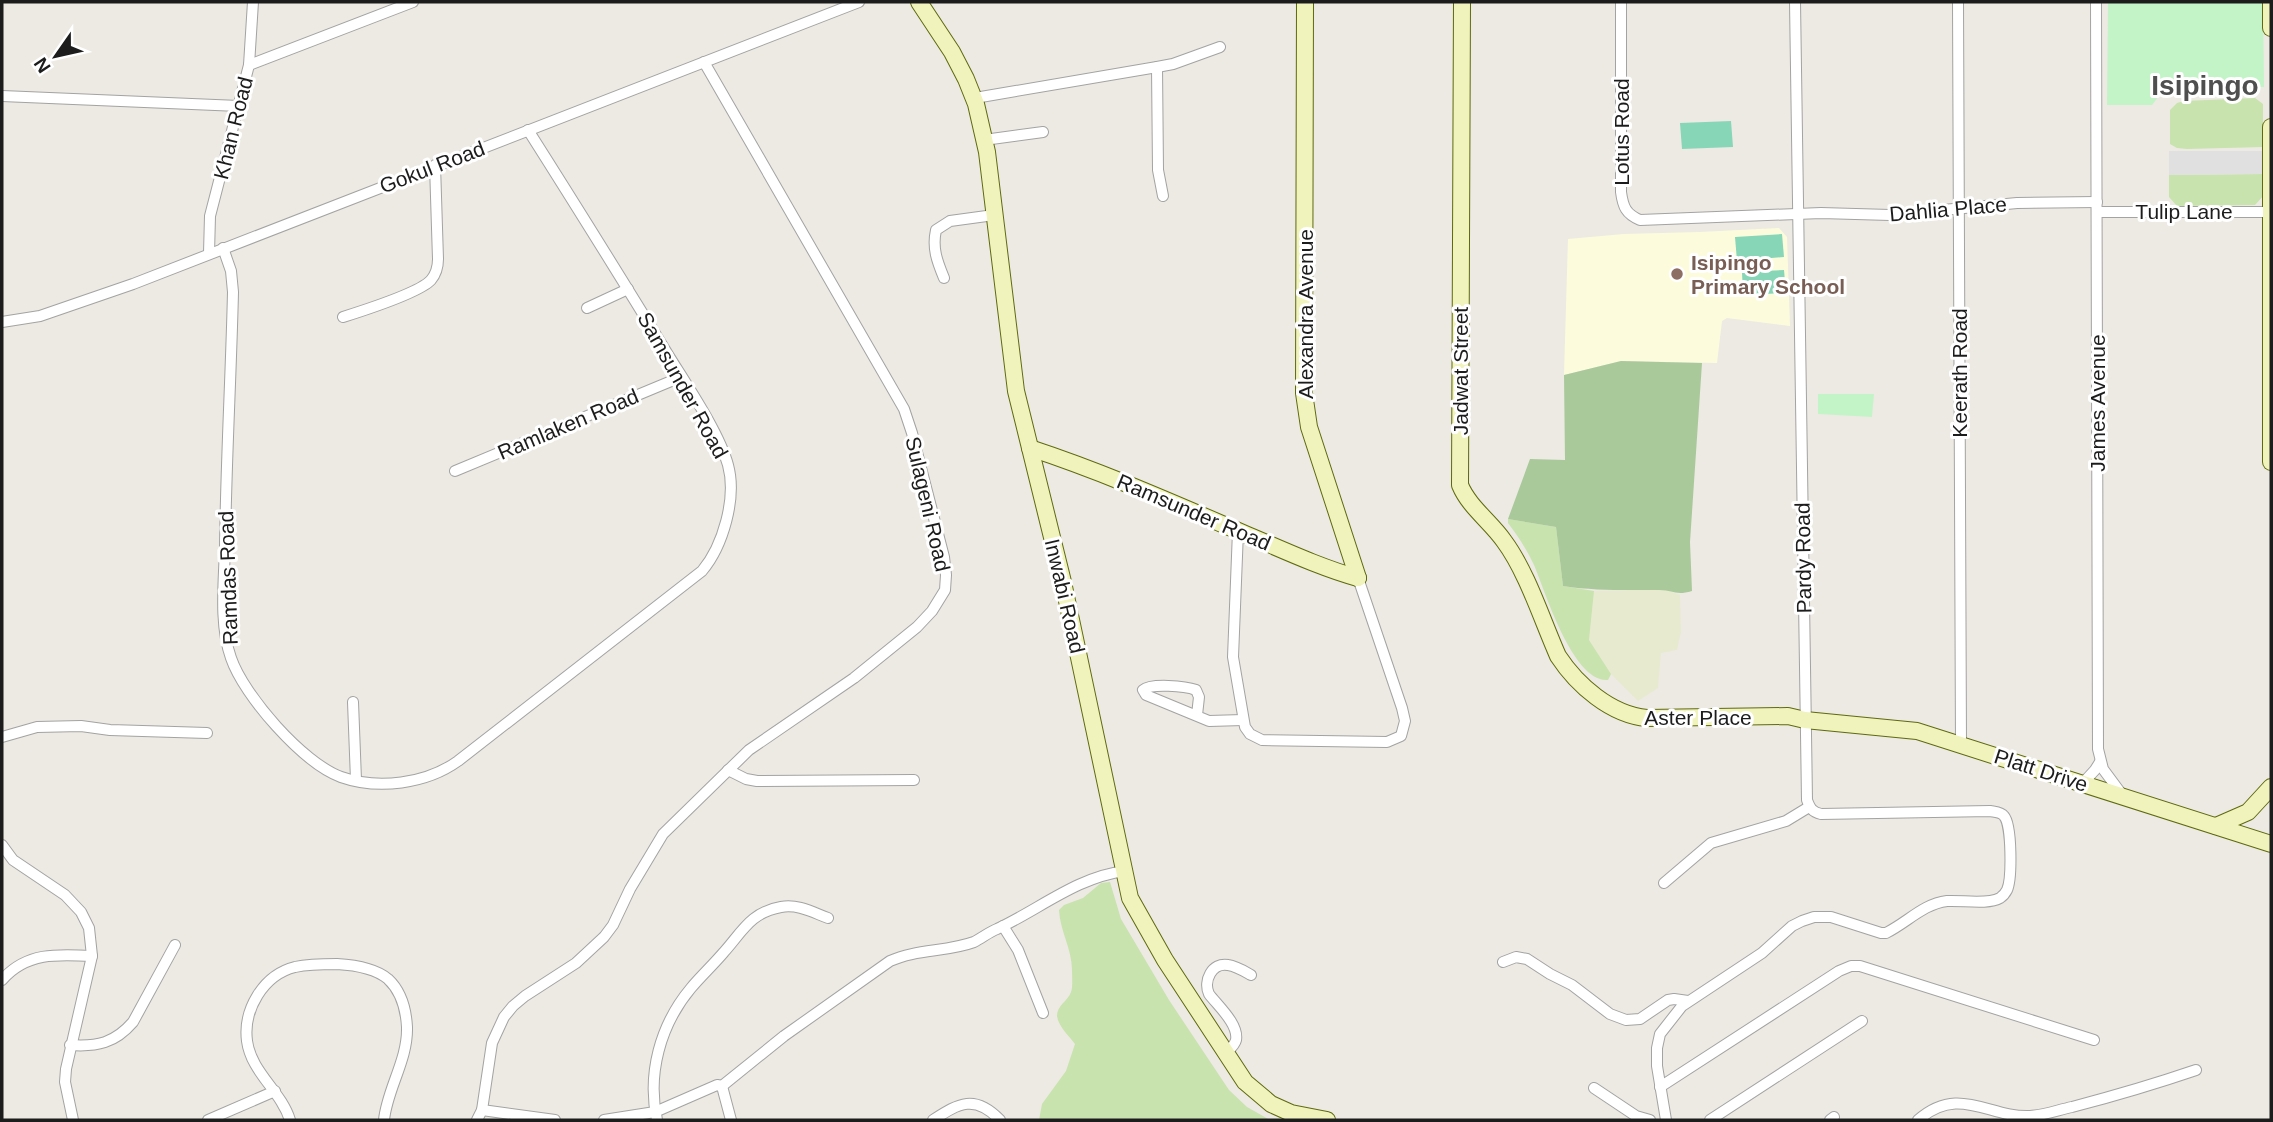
<svg xmlns="http://www.w3.org/2000/svg" width="2273" height="1122" font-family="Helvetica,sans-serif">
  <style>
    .education { fill: #fcfcdd }
    .farmland { fill: #e8ead0 }
    .grass { fill: #c8e3ad }
    .forest { fill: #a9c99b }
    .park { fill: #c3f4c7 }
    .pitch { fill: #87d6b7 }
    .parking { fill: #e0e0e0 }
    .lines { fill: none; stroke-linecap: round; stroke-linejoin: round }
    .street-casing { stroke: #a3a3a3; stroke-width: 12 }
    .secondary-casing { stroke: #5f690e; stroke-width: 18 }
    .street { stroke: #fff; stroke-width: 10 }
    .secondary { stroke: #f0f3bb; stroke-width: 16 }
    .education-dot { fill: #8d6e63; stroke: #fff; stroke-width: 2.5 }
    .labels { text-anchor: middle; dominant-baseline: central; stroke-width: 6; stroke-linejoin: round; paint-order: stroke }
    .street-label { font-size: 21px; fill: #1c1c1c; stroke: #fff }
    .education-label { font-size: 21px; font-weight: bold; fill: #785e54; stroke: #fff; text-anchor: start }
    .district-label { font-size: 28px; font-weight: bold; fill: #4f4f4f; stroke: #fff }
  </style>
  <rect width="100%" height="100%" fill="#edeae3"/>
  <!-- education -->
  <polygon class="education" points="1779,228 1787,237 1790,326 1727,318 1722,321 1717,363 1621,361 1564,375 1568,239 1624,234 1700,232"/>
  <!-- farmland -->
  <polygon class="farmland" points="1664,589 1680,595 1681,632 1677,650 1661,653 1658,688 1638,701 1611,674 1589,640 1594,591"/>
  <!-- grass -->
  <g class="grass">
    <polygon points="2255,98 2263,104 2263,147 2187,149 2177,148 2170,144 2170,110 2177,103 2184,101"/>
    <polygon points="2263,174 2264,195 2255,205 2177,206 2169,197 2169,175"/>
    <path d="M1508,519L1556,527L1563,586L1594,591L1589,640L1611,674L1608,680C1573,683 1545,591 1534,565C1527,550 1518,536 1508,523Z"/>
    <path d="M1110,882L1121,919L1169,1000L1229,1090L1247,1107L1270,1120H1039L1042,1104L1066,1071L1075,1044C1070,1037 1058,1026 1057,1016C1057,1005 1068,1001 1071,992C1073,987 1072,976 1072,970C1072,949 1060,931 1059,910L1064,905L1083,898L1101,883Z"/>
  </g>
  <!-- forest -->
  <path class="forest" d="M1621,361L1702,363L1690,542L1692,591C1675,596 1674,590 1659,590C1626,590 1595,591 1563,586L1556,527L1508,519L1530,459L1565,460L1564,375Z"/>
  <!-- park -->
  <g class="park">
    <polygon points="2108,2 2263,2 2264,87 2176,88 2162,92 2152,105 2107,105"/>
    <polygon points="1818,394 1874,394 1872,417 1818,414"/>
  </g>
  <!-- pitch -->
  <g class="pitch">
    <polygon points="1731,121 1733,147 1682,149 1680,123"/>
    <polygon points="1782,234 1784,257 1737,261 1735,237"/>
    <polygon points="1784,270 1786,293 1743,295 1742,272"/>
  </g>
  <!-- parking -->
  <polygon class="parking" points="2169,151 2263,151 2263,174 2169,175"/>
  <g class="lines">
    <!-- street casing -->
    <g class="street-casing">
      <g id="street">
        <path d="M1621,2V192C1623,207 1626,214 1640,220L1821,213L1890,215L2017,203L2097,202"/>
        <polyline points="1958,2 1961,745"/>
        <polyline points="2096,2 2098,749 2103,769 2123,796"/>
        <polyline points="249,65 413,2"/>
        <polyline points="1157,67 1158,170 1163,196"/>
        <polyline points="2,96 239,106"/>
        <polyline points="975,98 1157,67 1173,64 1220,47"/>
        <polyline points="984,140 1043,132"/>
        <polyline points="2097,212 2271,212"/>
        <path d="M223,248L231,271L233,292C231,377 226,462 225,547C224,583 219,624 231,658C244,696 303,763 341,777C378,790 426,784 458,761L702,571C723,546 737,498 728,465C719,432 686,384 667,353C621,278 575,204 528,130"/>
        <polyline points="209,253 210,216 249,65 253,2"/>
        <path d="M944,278C937,261 932,248 936,230L950,221L994,215"/>
        <polyline points="587,308 628,289"/>
        <path d="M343,317C362,311 419,293 431,280C436,274 438,267 438,259L435,165"/>
        <polyline points="2,322 40,316 133,284 859,2"/>
        <polyline points="455,471 681,377"/>
        <polyline points="1238,531 1233,657 1245,727 1250,734 1262,740 1387,742 1401,736 1405,721 1402,708 1358,578"/>
        <polyline points="353,702 356,780"/>
        <path d="M1197,715L1199,697L1196,690C1185,686 1151,683 1143,690L1146,695L1209,721L1243,720"/>
        <polyline points="2,737 37,727 81,726 110,730 207,733"/>
        <polyline points="728,770 746,779 757,781 914,780"/>
        <polyline points="2083,783 2095,770 2100,762"/>
        <polyline points="2,845 13,860 65,895 81,912 89,928 92,956 66,1069 65,1082 73,1120"/>
        <polyline points="1664,883 1711,843 1786,821 1809,807"/>
        <polyline points="1003,926 1018,950 1043,1013"/>
        <polyline points="1503,962 1516,957 1527,959 1550,974 1572,985 1610,1014 1626,1020 1640,1019 1668,1000 1674,999 1688,1001"/>
        <path d="M2,980C26,952 58,954 92,956"/>
        <path d="M70,1045C97,1047 115,1043 133,1022L175,945"/>
        <path d="M1225,1054C1229,1050 1235,1045 1236,1040C1239,1024 1217,1005 1209,994C1203,981 1212,962 1228,965C1236,966 1244,971 1251,975"/>
        <path d="M722,1086L784,1036L890,961C916,949 947,952 974,942C982,938 989,932 997,929C1040,909 1077,877 1125,871"/>
        <polyline points="1660,1087 1839,971 1851,966 1860,966 2094,1040"/>
        <polyline points="1594,1088 1636,1116 1650,1120"/>
        <polyline points="482,1110 555,1120"/>
        <polyline points="208,1120 275,1091"/>
        <path d="M290,1120C281,1091 251,1072 247,1041C243,1010 263,975 295,967C309,964 323,964 337,964C354,965 375,968 388,979C401,991 406,1009 407,1027C408,1060 387,1089 384,1120"/>
        <polyline points="477,1120 482,1110 492,1043 504,1017 513,1006 525,996 576,963 604,937 613,925 630,889 663,834 749,750 854,678 917,627 932,611 945,590 946,575 944,557 912,433 904,409 704,62"/>
        <polyline points="604,1120 655,1112 717,1085 722,1086 723,1090 731,1120"/>
        <path d="M657,1120C647,1074 660,1025 691,988C701,976 713,965 724,952C742,932 751,912 781,907C798,904 812,912 828,918"/>
        <path d="M933,1120C959,1103 975,1094 1000,1120"/>
        <path d="M1666,1120L1657,1066V1048L1660,1034L1682,1006L1762,953L1792,926L1802,921L1814,917H1831L1881,933H1886C1908,922 1923,904 1947,901C1962,900 1988,905 2000,898C2003,896 2005,894 2007,890C2012,879 2012,825 2004,816C2001,812 1995,812 1990,811L1821,814C1812,812 1810,808 1807,800L1795,2"/>
        <polyline points="1710,1120 1862,1021"/>
        <polyline points="1830,1120 1834,1117"/>
        <path d="M1918,1120C1959,1084 1989,1118 2030,1116C2045,1115 2058,1110 2072,1107C2114,1096 2155,1084 2196,1070"/>
      </g>
    </g>
    <!-- secondary casing -->
    <g class="secondary-casing">
      <g id="secondary">
        <polyline points="919,2 952,52 966,79 976,104 987,152 1016,391 1063,582 1130,898 1165,960 1245,1082 1271,1104 1291,1113 1327,1120"/>
        <polyline points="1305,2 1304,393 1309,427 1358,578"/>
        <path d="M1462,2L1460,485C1469,507 1491,522 1504,541C1527,572 1542,620 1558,656C1577,685 1611,715 1647,718L1788,716L1805,720L1917,731L2271,844"/>
        <polyline points="2271,2 2271,28"/>
        <polyline points="2271,127 2271,462"/>
        <path d="M1030,448C1103,472 1173,503 1243,533C1281,549 1319,567 1358,578"/>
        <polyline points="2216,826 2248,812 2271,787"/>
      </g>
    </g>
    <!-- street -->
    <use href="#street" class="street"/>
    <!-- secondary -->
    <use href="#secondary" class="secondary"/>
  </g>
  <!-- markers -->
  <circle class="education-dot" cx="1677" cy="274" r="7"/>
  <g class="labels">
    <!-- street labels -->
    <g class="street-label">
      <text transform="translate(233 128) rotate(-76)">Khan Road</text>
      <text transform="translate(1621 132) rotate(-90)">Lotus Road</text>
      <text transform="translate(432 167) rotate(-21)">Gokul Road</text>
      <text transform="translate(1948 209) rotate(-5)">Dahlia Place</text>
      <text x="2184" y="211">Tulip Lane</text>
      <text transform="translate(1305 314) rotate(-90)">Alexandra Avenue</text>
      <text transform="translate(1460 371) rotate(-90)">Jadwat Street</text>
      <text transform="translate(1959 373) rotate(-90)">Keerath Road</text>
      <text transform="translate(683 385) rotate(61)">Samsunder Road</text>
      <text transform="translate(2097 403) rotate(-90)">James Avenue</text>
      <text transform="translate(568 424) rotate(-23)">Ramlaken Road</text>
      <text transform="translate(928 504) rotate(77)">Sulageni Road</text>
      <text transform="translate(1194 512) rotate(23)">Ramsunder Road</text>
      <text transform="translate(1803 558) rotate(-91)">Pardy Road</text>
      <text transform="translate(228 578) rotate(-92)">Ramdas Road</text>
      <text transform="translate(1065 596) rotate(77)">Inwabi Road</text>
      <text x="1698" y="717">Aster Place</text>
      <text transform="translate(2041 770) rotate(18)">Platt Drive</text>
    </g>
    <!-- education labels -->
    <g class="education-label">
      <text x="1691" y="262">Isipingo<tspan x="1691" dy="24">Primary School</tspan></text>
    </g>
    <!-- district labels -->
    <g class="district-label">
      <text x="2205" y="85">Isipingo</text>
    </g>
  </g>
  <!-- border -->
  <rect width="2273" height="1122" fill="none" stroke="#1c1c1c" stroke-width="7"/>
  <!-- north arrow -->
  <g transform="translate(56 56) rotate(236)" stroke="#ffffff" stroke-width="5" paint-order="stroke">
  <path d="M0-5L12 26L0 18L-12 26Z" fill="#1c1c1c"/>
  <text y="-10" font-size="19" font-weight="bold" text-anchor="middle" fill="#1c1c1c">N</text>
  </g>
</svg>
